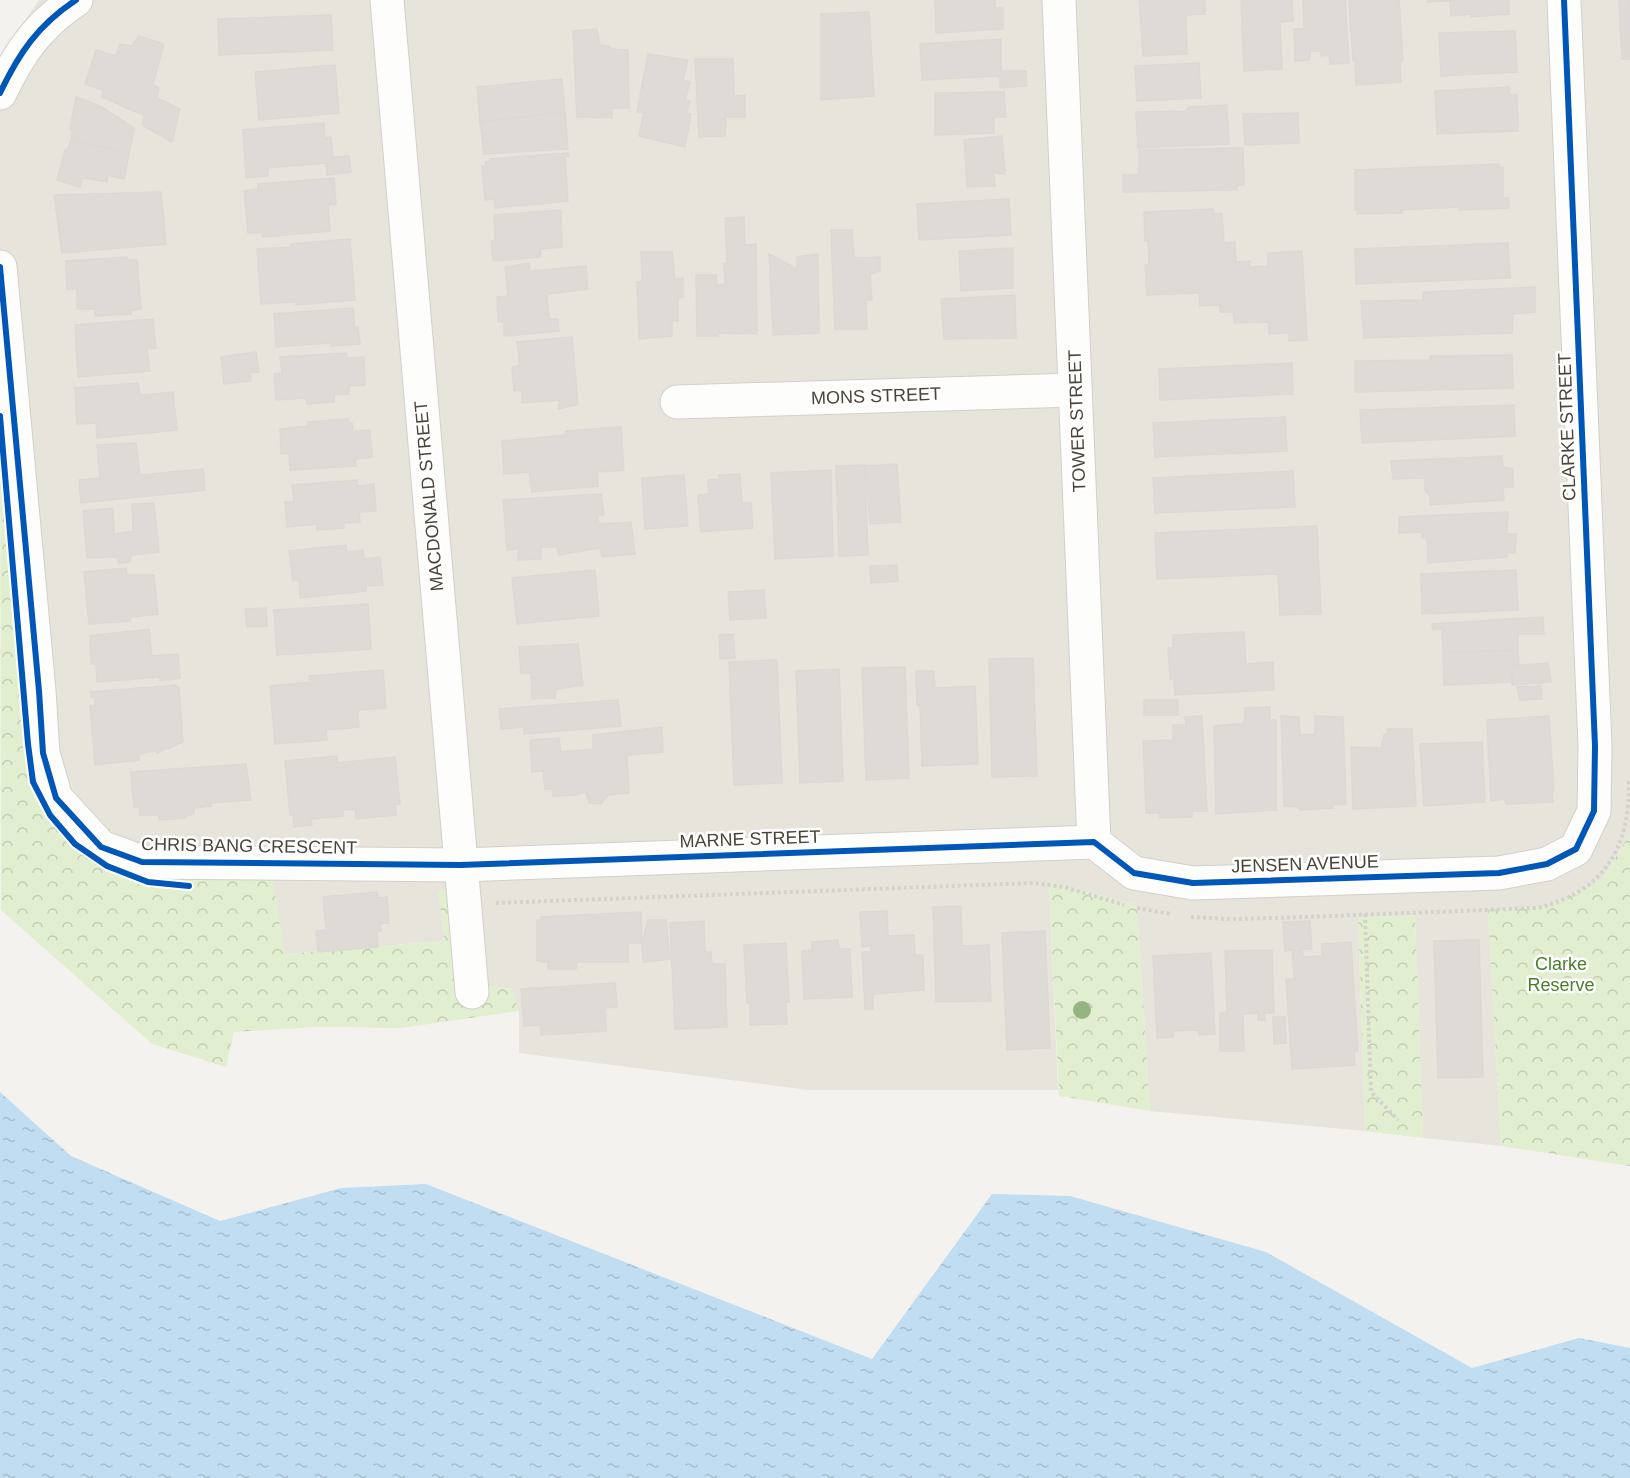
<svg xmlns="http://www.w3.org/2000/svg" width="1630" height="1478" font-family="Helvetica,sans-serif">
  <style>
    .residential { fill: #e7e4dc }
    .park { fill: url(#park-crowns) }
    .water { fill: url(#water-ripples) }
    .building { fill: #dedbd6; stroke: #dcd9d4; stroke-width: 1.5 }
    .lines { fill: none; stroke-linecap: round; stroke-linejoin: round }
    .minor-casing { stroke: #d2d0cb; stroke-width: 35 }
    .path { stroke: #d3d2cc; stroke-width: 4; stroke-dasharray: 3 3; stroke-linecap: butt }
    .minor { stroke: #fdfdfc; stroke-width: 33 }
    .cycleway-casing { stroke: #fff; stroke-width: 10 }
    .cycleway { stroke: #0057b8; stroke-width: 6 }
    .tree { fill: #96b382 }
    .labels { text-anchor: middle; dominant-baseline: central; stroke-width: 5; stroke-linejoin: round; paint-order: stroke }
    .street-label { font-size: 18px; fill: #4b4439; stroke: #fff }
    .park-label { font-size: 18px; fill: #4a7f2a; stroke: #fff }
  </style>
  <defs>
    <pattern id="park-crowns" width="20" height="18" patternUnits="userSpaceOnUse" patternTransform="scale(1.5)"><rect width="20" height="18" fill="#e1eecf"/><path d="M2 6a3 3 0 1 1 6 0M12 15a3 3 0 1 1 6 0" fill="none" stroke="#c3cdb2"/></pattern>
    <pattern id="water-ripples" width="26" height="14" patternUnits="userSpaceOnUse" patternTransform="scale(1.5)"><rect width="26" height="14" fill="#c0ddf1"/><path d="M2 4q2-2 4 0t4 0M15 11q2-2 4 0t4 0" fill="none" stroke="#a6bfcf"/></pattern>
  </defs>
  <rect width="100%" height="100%" fill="#f4f2ee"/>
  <!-- residential -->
  <polygon class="residential" points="39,0 1630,0 1630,834 1602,879 1549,906 1488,910 1501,1146 1423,1138 1415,915 1358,917 1365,1131 1150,1111 1137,905 1049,882 1058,1090 808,1090 519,1053 519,1011 512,989 474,984 438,890 444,941 285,954 150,860 83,808 43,729 0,289 0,56"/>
  <!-- park -->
  <g class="park">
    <polygon points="0,291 43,729 83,808 150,860 271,871 285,954 444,941 438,890 462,891 474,984 512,989 519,1011 401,1028 318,1027 234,1032 226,1067 152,1044 1,910"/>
    <polygon points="1630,834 1630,1166 1501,1146 1488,910 1549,906 1602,879"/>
    <polygon points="1049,882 1137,905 1150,1111 1059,1096"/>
    <polygon points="1415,915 1423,1138 1365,1131 1358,917"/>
  </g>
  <!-- water -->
  <polygon class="water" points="0,1092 71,1156 220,1221 341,1188 426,1184 872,1359 992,1194 1070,1196 1266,1252 1472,1368 1579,1338 1630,1348 1630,1478 0,1478"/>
  <!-- building -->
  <g class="building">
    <polygon points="935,0 995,0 995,8 1003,8 1003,29 936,33"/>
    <polygon points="1139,0 1205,0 1205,14 1186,15 1187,54 1143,56"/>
    <polygon points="1241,0 1292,0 1293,21 1280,22 1282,69 1244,71"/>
    <polygon points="1303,0 1345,0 1349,63 1330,64 1329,55 1321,56 1321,51 1310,51 1310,60 1295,61 1294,29 1304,29"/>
    <polygon points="1349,0 1399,0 1403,61 1400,61 1401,82 1356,85 1355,61 1353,61"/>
    <polygon points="1426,0 1509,0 1509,14 1471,17 1471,14 1451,16 1450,1 1427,2"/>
    <polygon points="1619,0 1630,0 1630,59 1622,59"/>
    <polygon points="869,12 874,96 821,100 821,14"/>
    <polygon points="331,15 333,50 219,55 218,19"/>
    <polygon points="597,29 600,45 610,47 611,49 628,50 629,108 612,108 612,118 577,117 573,31"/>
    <polygon points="1515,31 1517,72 1441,76 1439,33"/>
    <polygon points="139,36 164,44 153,84 159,88 157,98 180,109 172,142 142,125 145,116 102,97 103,90 85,84 96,50 116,56 120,44 132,46"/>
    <polygon points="1001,39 1001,71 1026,71 1027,86 1000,88 1000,76 922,80 920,44"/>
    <polygon points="648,54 688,60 683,80 690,82 685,100 690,101 687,113 691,114 685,147 639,136 644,112 637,112"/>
    <polygon points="695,59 733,59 734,96 745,95 745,117 726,117 725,136 699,137"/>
    <polygon points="1199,63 1201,98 1137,101 1135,66"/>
    <polygon points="335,65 339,113 259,120 255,72"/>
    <polygon points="562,79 565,112 480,122 477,87"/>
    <polygon points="1509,87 1510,95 1517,95 1518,131 1437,134 1435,91"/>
    <polygon points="1004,92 1006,117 994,117 994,133 935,135 935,93"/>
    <polygon points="76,97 100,106 134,128 129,154 71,140 72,130 70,129"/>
    <polygon points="1227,105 1229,144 1138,148 1136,112 1185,111 1189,107"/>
    <polygon points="565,112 568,149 484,154 480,122"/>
    <polygon points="1298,113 1299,143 1245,145 1243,114"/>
    <polygon points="324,123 325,138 331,137 333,157 349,156 351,172 327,175 326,163 268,168 268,176 246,178 243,130"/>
    <polygon points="1002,136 1005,174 994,173 995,186 967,187 964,140"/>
    <polygon points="71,140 129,154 124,179 108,175 107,182 83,178 80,187 57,180 65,150 68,149"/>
    <polygon points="1243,148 1244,185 1237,185 1237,190 1123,192 1123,175 1139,175 1139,150"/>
    <polygon points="568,153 569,156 565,157 568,201 495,208 494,199 485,200 482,166 486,166 485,162 491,161 490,159"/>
    <polygon points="1499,164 1499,167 1503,167 1503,198 1509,198 1509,208 1459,210 1458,207 1402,210 1402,213 1357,214 1358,210 1355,210 1355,170"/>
    <polygon points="334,178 336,204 328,205 330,231 263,237 262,232 248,233 244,191 258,189 258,184"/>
    <polygon points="161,192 166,244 62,253 54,195"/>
    <polygon points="1009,199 1011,235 919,240 917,204"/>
    <polygon points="1213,209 1214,214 1222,213 1224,243 1235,242 1236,262 1250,261 1250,267 1268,266 1268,253 1302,251 1307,340 1289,341 1288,333 1269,334 1268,322 1234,323 1233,312 1220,312 1220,305 1200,306 1199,293 1147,295 1145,265 1149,265 1148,240 1145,241 1144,212"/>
    <polygon points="561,210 562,247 541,249 540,257 493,261 491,241 495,240 494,215"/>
    <polygon points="744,217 745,245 756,244 757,334 719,333 718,336 697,336 696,275 716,275 717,285 725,284 724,264 727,263 725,218"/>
    <polygon points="831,230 852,230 854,258 880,257 880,271 870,274 872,300 866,300 867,329 835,329"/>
    <polygon points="350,239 355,300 296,305 296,302 261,304 257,249 291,247 291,244"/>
    <polygon points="1508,243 1510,278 1356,284 1355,249"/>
    <polygon points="1013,248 1013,288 961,291 959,251"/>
    <polygon points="641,252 672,252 675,279 683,278 683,297 678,298 678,321 672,320 672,336 639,339 637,282 642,282"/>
    <polygon points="769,254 797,269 797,257 818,254 819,333 773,335"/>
    <polygon points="127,257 127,260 137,260 141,309 131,311 131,314 95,316 95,309 77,309 77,289 67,289 66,261"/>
    <polygon points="529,263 530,271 586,266 588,289 547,294 549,319 558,319 559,331 504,336 504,322 498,322 497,297 508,296 505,267"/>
    <polygon points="1535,287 1535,312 1513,314 1512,333 1364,338 1361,301 1423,300 1423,292"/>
    <polygon points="1015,295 1016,338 944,339 941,299"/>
    <polygon points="353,308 355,328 358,327 360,344 331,346 330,343 276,347 274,314"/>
    <polygon points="153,319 156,348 147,349 150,371 78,377 75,325"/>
    <polygon points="572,337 578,405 558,409 559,400 522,403 522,390 514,391 512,367 520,365 517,342"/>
    <polygon points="256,352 259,372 250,373 251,381 224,384 221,357"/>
    <polygon points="346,353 347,358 364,357 365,385 349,386 349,394 334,395 334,402 307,404 306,398 276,400 274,374 282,373 280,357"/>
    <polygon points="1512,355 1513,388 1355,392 1355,361 1430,360 1430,356"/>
    <polygon points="1292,363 1293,394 1160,400 1159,369"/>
    <polygon points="138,383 140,395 173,392 177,430 97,438 96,423 77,424 75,388"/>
    <polygon points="1514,405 1515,436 1362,443 1360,410"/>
    <polygon points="1285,417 1287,451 1155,457 1153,423"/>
    <polygon points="348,419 348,423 352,423 353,431 370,430 372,457 355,459 356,466 290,470 289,454 281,454 280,429 308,426 308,422"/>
    <polygon points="621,427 624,470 597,472 598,486 532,492 529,472 504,474 502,441 565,435 566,431"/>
    <polygon points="136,443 140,475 203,469 205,490 81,503 79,480 100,478 97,445"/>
    <polygon points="1502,456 1503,467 1513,469 1513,487 1503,487 1504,500 1430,505 1430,496 1425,490 1425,478 1393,479 1391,461"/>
    <polygon points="897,464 901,522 870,524 866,466"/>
    <polygon points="865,465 868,555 839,556 836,466"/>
    <polygon points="831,470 833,556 775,559 771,473"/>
    <polygon points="1293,471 1295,507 1155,513 1153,478"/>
    <polygon points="740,474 742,503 751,503 753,528 701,532 698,495 709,494 708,480 719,479 719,475"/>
    <polygon points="684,475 688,526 645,529 642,478"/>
    <polygon points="357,480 357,486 374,484 376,511 359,512 360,522 344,523 344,528 317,530 317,524 287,527 285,502 294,502 292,485"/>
    <polygon points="601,494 604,515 597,516 599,524 631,522 635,554 602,557 600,548 559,555 557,547 541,547 541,559 518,560 518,549 507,550 503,500"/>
    <polygon points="154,503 159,552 131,555 130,562 119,563 117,557 87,558 83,511 113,508 114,534 133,531 132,504"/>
    <polygon points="1508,512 1507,534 1516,534 1515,553 1508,552 1507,557 1428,563 1427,539 1423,538 1421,532 1399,533 1399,517"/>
    <polygon points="1317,526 1321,614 1280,615 1278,574 1157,579 1155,533"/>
    <polygon points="346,545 347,552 363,550 364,559 380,557 383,585 366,586 366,591 300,598 299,580 293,581 289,551"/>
    <polygon points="897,565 898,581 871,583 870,566"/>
    <polygon points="126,568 127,575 154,575 158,614 131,617 130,621 89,624 84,572"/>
    <polygon points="595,570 599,616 517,624 512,578"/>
    <polygon points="1516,570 1518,610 1422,614 1421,574"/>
    <polygon points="764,590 766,618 730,620 728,592"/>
    <polygon points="368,604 371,649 277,655 274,610"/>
    <polygon points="266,608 267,626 247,627 245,609"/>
    <polygon points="1543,617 1544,634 1518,634 1518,650 1443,653 1442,629 1433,630 1432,624"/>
    <polygon points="149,629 152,656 178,654 180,678 160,681 160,677 97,682 96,664 91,664 90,636"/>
    <polygon points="1244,632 1246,664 1273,662 1274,690 1175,695 1174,680 1170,679 1168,648 1173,648 1173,635"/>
    <polygon points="733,634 735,658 720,659 719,635"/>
    <polygon points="578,644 583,685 556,689 555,698 532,699 531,673 521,673 519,647"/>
    <polygon points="1518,650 1519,665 1512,666 1513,682 1444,685 1443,653"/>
    <polygon points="1033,658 1037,776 992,777 989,659"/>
    <polygon points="777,660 782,783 734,785 729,662"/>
    <polygon points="1548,663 1551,682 1512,685 1512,666"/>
    <polygon points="905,667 909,778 866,780 862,668"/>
    <polygon points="839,669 843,781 800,783 796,671"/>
    <polygon points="383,670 386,708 358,710 359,727 326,730 327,740 275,744 270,686 310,682 309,676"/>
    <polygon points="916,671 934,671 935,688 975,686 978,764 922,766 920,705 917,705"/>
    <polygon points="176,685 176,687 179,687 183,742 157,753 157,750 139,754 139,760 95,765 90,706 95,705 95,697 91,697 91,692"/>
    <polygon points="1541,686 1542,699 1520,700 1517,687"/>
    <polygon points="618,700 621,726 524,734 524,727 501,729 499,709"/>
    <rect x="1144" y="700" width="34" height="15"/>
    <polygon points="1270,707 1270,720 1276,720 1276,810 1216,814 1214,726 1244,723 1245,708"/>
    <polygon points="1202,716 1207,811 1192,811 1192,817 1160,818 1160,813 1146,813 1143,741 1173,740 1173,725 1186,725 1185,717"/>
    <polygon points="1281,716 1299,717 1300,735 1315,734 1315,716 1343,717 1346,804 1332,805 1333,808 1300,810 1297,807 1284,806"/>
    <polygon points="1549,716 1554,789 1552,792 1553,802 1506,804 1505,799 1491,801 1487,720"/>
    <polygon points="662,727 663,752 627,755 629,793 608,795 601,804 589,803 586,792 579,793 579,795 553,796 553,789 545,789 543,771 532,772 530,740 559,738 561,752 593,749 593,735"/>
    <polygon points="1387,729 1412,729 1416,806 1353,809 1351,747 1381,748 1384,735 1388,733"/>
    <polygon points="1482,742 1485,802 1424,806 1420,744"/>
    <polygon points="337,756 337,763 395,757 400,804 395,805 396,815 356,819 355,809 343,810 343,816 311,819 312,825 294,827 293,814 290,815 285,761"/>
    <polygon points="246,764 251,800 211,803 211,806 194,808 194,814 185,816 185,818 159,820 159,815 140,815 139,807 134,807 131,772"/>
    <polygon points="377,892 378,898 387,897 389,923 380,924 381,931 377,931 378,947 318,952 316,931 326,930 323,897"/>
    <polygon points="961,906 962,946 989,945 991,1001 936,1002 933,907"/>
    <polygon points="887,911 888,936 914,935 915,955 923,955 924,990 873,994 873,1009 865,1009 862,952 871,952 871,946 862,947 860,912"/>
    <polygon points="641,912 642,943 628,943 628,962 577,962 576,969 548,969 548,962 541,962 542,960 537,961 537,920 541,920 541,917"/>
    <polygon points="648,920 666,920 670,959 643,962 642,943"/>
    <polygon points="704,921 705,952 711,952 712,964 725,964 727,1027 675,1029 670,923"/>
    <polygon points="1310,921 1312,949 1302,949 1303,957 1322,956 1322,944 1351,942 1358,1051 1354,1052 1355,1065 1292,1069 1286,979 1294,979 1292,950 1285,951 1283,922"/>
    <polygon points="1045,931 1050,1048 1007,1050 1002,933"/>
    <polygon points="838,940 839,949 850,949 852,997 804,999 802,951 812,950 812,942"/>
    <polygon points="1479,940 1483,1077 1438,1078 1434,941"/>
    <polygon points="786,943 789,1002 786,1002 787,1024 750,1025 750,1003 747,1003 744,945"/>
    <polygon points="1272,950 1274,1013 1264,1013 1265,1020 1258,1020 1258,1013 1243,1014 1244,1051 1220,1051 1220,1013 1227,1012 1225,951"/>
    <polygon points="1211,953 1215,1034 1199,1035 1198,1030 1173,1031 1173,1037 1157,1038 1153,956"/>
    <polygon points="615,983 617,1007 605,1008 606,1031 541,1035 540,1025 524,1026 521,989"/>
    <polygon points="1273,1017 1285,1017 1286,1043 1274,1044"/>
  </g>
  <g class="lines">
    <!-- minor casing -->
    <g class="minor-casing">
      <g id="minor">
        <polyline points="387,0 472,992"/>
        <polyline points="1059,0 1094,842"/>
        <path d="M0,93C19,53 38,25 76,0"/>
        <polyline points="0,267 39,691 43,753 56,798 101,847 142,862 460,865 1094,842 1134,873 1193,883 1499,873 1547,864 1576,849 1594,811 1595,746 1564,0"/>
        <polyline points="677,402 1075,390"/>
      </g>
    </g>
    <!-- path -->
    <g class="path">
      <polyline points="496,903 1033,883 1064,887 1124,905"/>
      <polyline points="1137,908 1171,914"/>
      <polyline points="1365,914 1371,1092 1398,1120"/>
      <path d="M1191,917L1226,919L1277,918L1538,908C1607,890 1630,847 1629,778"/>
    </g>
    <!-- minor -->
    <use href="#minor" class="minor"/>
    <!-- cycleway casing -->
    <g class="cycleway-casing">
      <g id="cycleway">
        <path d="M0,93C19,53 38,25 76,0"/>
        <polyline points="0,267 39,691 43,753 56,798 101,847 142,862 460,865 1094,842 1134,873 1193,883 1499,873 1547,864 1576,849 1594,811 1595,746 1564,0"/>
        <polyline points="0,416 28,744 33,782 50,815 75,844 107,866 148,882 189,886"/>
      </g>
    </g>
    <!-- cycleway -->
    <use href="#cycleway" class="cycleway"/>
  </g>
  <!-- trees -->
  <circle class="tree" cx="1082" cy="1010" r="9"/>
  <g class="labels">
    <!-- street labels -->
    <g class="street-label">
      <text transform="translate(876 396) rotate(-2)">MONS STREET</text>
      <text transform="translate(1077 421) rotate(-92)">TOWER STREET</text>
      <text transform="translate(1567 427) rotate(-92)">CLARKE STREET</text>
      <text transform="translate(429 496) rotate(-95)">MACDONALD STREET</text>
      <text transform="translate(750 839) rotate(-2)">MARNE STREET</text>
      <text transform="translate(249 846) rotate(1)">CHRIS BANG CRESCENT</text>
      <text transform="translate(1305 864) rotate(-2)">JENSEN AVENUE</text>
    </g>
    <!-- park labels -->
    <g class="park-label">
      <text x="1561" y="964">Clarke<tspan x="1561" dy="21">Reserve</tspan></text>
    </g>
  </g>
</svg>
